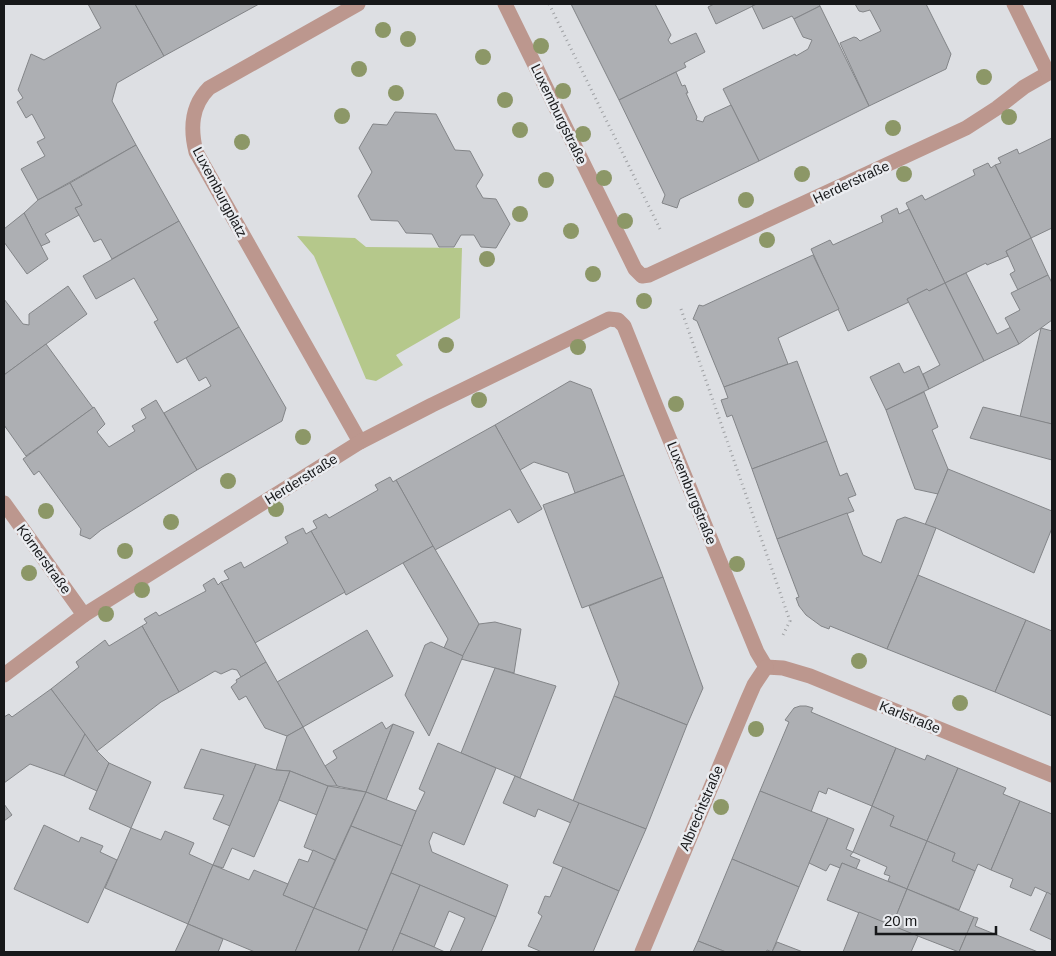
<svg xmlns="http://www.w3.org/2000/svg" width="1056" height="956" font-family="Helvetica,sans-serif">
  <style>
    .green { fill: #b5c88b }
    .building { fill: #adafb3; stroke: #838588 }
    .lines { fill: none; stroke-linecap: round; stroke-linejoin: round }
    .path { stroke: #9fa1a4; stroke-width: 3; stroke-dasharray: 1 4; stroke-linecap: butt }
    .minor { stroke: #bc978e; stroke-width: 15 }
    .tree { fill: #8c9767 }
    .labels { text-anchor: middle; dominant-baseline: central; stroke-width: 5; stroke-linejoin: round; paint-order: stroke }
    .street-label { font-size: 14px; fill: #17181a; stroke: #eaecf0 }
  </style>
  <rect width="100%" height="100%" fill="#dddfe3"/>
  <!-- green -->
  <polygon class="green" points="297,236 355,238 366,247 462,248 460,318 396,355 403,365 376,381 366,379 314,256"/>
  <!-- building -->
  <g class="building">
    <polygon points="88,4 135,4 164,56 117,83 112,101 136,145 38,200 21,169 45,156 37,142 45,138 32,114 26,118 17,102 23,98 18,90 31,54 44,60 101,28"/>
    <polygon points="135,4 259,4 164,56"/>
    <polygon points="571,4 655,4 671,35 668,40 671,44 696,33 705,52 684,63 686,67 619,100"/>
    <polygon points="714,4 757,4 716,24 708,7"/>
    <polygon points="757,4 819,4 820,6 794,19 792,16 763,29 752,6"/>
    <polygon points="855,4 926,4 951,54 946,69 869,106 840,43 854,37 857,38 860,41 881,31 870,10 863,12 859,11"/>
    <polygon points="820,6 869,106 759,161 723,89 795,54 796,56 808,49 812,40 803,37 794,19"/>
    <polygon points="676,72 682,86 685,85 688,93 686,93 697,117 696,120 703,122 705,117 731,105 759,161 680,199 677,208 662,203 665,195 619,100"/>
    <polygon points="395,112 436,114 455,150 470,151 483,175 476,186 483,198 496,199 510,224 496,248 481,247 474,235 461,235 454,247 439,247 432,234 406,233 398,221 371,220 358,196 372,172 359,148 373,124 387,125"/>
    <polygon points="1052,138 1052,228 1031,238 995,165 1001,163 998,158 1017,149 1019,154"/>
    <polygon points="136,145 179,221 112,259 101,239 94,242 75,208 82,205 70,183"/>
    <polygon points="988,163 991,168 995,165 1031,238 1006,251 1008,256 987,265 986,263 945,283 906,203 922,195 925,200 975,175 973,170"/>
    <polygon points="70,183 82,205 75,208 79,215 45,234 50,242 41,246 24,213 38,200"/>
    <polygon points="897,208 899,214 909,209 945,283 929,291 927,289 907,299 909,302 848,331 811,249 830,240 833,245 883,222 881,216"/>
    <polygon points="24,213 48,259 27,274 4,242 4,229"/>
    <polygon points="179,221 239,327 177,363 154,322 158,320 134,278 96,299 83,276"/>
    <polygon points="1031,238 1048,275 1018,290 1010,274 1015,271 1006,251"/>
    <polygon points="813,255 839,309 778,338 788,364 724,387 697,321 693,319 699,305 703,306"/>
    <polygon points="966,273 997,334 1011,327 1019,344 984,361 945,283"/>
    <polygon points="1048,275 1052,283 1052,320 1019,344 1005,318 1020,310 1011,293"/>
    <polygon points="945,283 984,361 929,389 923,374 940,365 907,299 927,289 929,291"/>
    <polygon points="68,286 87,314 4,375 4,299 23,324 29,325 29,314"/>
    <polygon points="239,327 286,408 282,421 197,470 164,413 211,386 206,377 199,381 186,358"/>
    <polygon points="1041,328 1052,331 1052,424 1020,417"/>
    <polygon points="46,344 93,408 26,456 4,425 4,375"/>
    <polygon points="797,361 827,441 752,469 732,415 727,417 721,400 728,398 724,387"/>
    <polygon points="899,363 904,373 919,366 929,389 886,410 870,377"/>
    <polygon points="570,381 591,389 624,475 575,493 568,473 534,462 520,470 495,425"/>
    <polygon points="924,392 938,427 932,430 948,469 938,494 915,489 886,410"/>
    <polygon points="156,400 197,470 101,530 90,539 80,535 81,529 39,471 34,475 23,459 94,407 105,424 97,432 109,447 135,431 132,426 146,418 141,409"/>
    <polygon points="983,407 1052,424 1052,460 970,438"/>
    <polygon points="495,425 542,509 518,523 510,509 435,550 396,480"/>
    <polygon points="827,441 840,476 847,473 856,495 848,498 854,511 777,539 752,469"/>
    <polygon points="948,469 1052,511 1052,528 1034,573 936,528 925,525"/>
    <polygon points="624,475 663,577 582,608 543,505"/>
    <polygon points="390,477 393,482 396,480 433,546 346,595 311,531 317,528 313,521 326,514 329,518 378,490 375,485"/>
    <polygon points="847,513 863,555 881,563 897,520 905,517 936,528 918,575 887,649 830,626 829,629 821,626 806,615 799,606 796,598 799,597 777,539"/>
    <polygon points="303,528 306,534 311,531 345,592 255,643 221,582 229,579 224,571 241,562 244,568 288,543 285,537"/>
    <polygon points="433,546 479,624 463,656 444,648 448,639 403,563"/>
    <polygon points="918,575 1026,620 995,692 887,649"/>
    <polygon points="663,577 703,688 687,725 614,696 619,683 589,606"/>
    <polygon points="214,578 218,585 221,582 266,662 241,677 237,670 232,669 221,674 215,671 179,692 142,626 147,623 144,619 156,612 159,616 206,591 203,585"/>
    <polygon points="1026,620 1052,631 1052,716 995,692"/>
    <polygon points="495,622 521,629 514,673 461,659 479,624"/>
    <polygon points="142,626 179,692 161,702 97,751 51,689 79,667 76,662 105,640 109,646"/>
    <polygon points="367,630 393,676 303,727 277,682"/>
    <polygon points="431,642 463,656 429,736 405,695 425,645"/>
    <polygon points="266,662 303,727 287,736 265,728 246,696 239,700 231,687 237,682 236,680"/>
    <polygon points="495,668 556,686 520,778 461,753"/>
    <polygon points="51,689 85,734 64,776 30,764 4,783 4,717 9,714 12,717"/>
    <polygon points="614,696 687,725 646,829 573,801"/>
    <polygon points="800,706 806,706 813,708 811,712 896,748 872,806 828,788 826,794 819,791 811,812 760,791 789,722 785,720 794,708"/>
    <polygon points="382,722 386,729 393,724 366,792 337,786 325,766 337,758 333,751"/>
    <polygon points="393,724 414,732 386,800 366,792"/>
    <polygon points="303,727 325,766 337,786 328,786 290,771 276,770 287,736"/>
    <polygon points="85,734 97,751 109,763 97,791 64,776"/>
    <polygon points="438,743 496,768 464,845 433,832 429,842 432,852 508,885 496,917 391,873 416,811 425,792 419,789"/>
    <polygon points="896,748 925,760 927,755 958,768 927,841 890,826 894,816 872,806"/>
    <polygon points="201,749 256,764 230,826 213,819 224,795 184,788"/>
    <polygon points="109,763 151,782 131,828 89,809"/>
    <polygon points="256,764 276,770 290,771 279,800 254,857 232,848 223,868 213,865"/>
    <polygon points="958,768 1006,788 1003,794 1020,801 991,870 978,864 975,871 952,861 955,853 927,841"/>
    <polygon points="290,771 328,786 317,815 279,800"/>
    <polygon points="515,776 579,803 571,823 538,809 535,817 503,803"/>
    <polygon points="328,786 366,792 335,860 304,847"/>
    <polygon points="760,791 828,818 799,887 732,859"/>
    <polygon points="366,792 416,811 402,846 351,826"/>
    <polygon points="1020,801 1052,814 1052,895 1035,887 1031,896 1010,887 1013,879 991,870"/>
    <polygon points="579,803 646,829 619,891 553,863"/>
    <polygon points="4,804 12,815 4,821"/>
    <polygon points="872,806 894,816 890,826 927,841 907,889 888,881 890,876 884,874 887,867 853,852"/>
    <polygon points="828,818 854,829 846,849 853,852 850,856 860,860 856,869 842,863 840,868 830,864 826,871 809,863"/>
    <polygon points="44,825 79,842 81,837 103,846 100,852 117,860 88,923 14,889"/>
    <polygon points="351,826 402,846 367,930 314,908"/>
    <polygon points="131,828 161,840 165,831 194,843 189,854 213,865 188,924 105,888"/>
    <polygon points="927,841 955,853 952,861 975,871 959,910 907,889"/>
    <polygon points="313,850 335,860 314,908 283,895 299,859 308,862"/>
    <polygon points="732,859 799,887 772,952 767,950 766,952 726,952 698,941"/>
    <polygon points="842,863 907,889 892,926 827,900"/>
    <polygon points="213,865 249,880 254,870 288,884 283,895 314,908 295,952 255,952 188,924"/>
    <polygon points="563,867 619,891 593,952 542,952 528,946 542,916 538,913 545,896 550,897"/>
    <polygon points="391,873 420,885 400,933 392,952 358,952"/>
    <polygon points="420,885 496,917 481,952 450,952 465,918 449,911 434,947 400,933"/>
    <polygon points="907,889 974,917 959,952 892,926"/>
    <polygon points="1047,892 1052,895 1052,940 1030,930"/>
    <polygon points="314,908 367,930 358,952 295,952"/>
    <polygon points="859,912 918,936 911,952 843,952"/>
    <polygon points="974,917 978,918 975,926 1038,952 959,952"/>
    <polygon points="188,924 223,939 218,952 175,952"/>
    <polygon points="400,933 434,947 445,952 392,952"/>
    <polygon points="698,941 726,952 693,952"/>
    <polygon points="777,942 803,952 772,952"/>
  </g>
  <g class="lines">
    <!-- path -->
    <g class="path">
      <polyline points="549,4 660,229"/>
      <polyline points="681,309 790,621 782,637"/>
    </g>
    <!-- minor -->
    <g class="minor">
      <path d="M358,4L209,88C191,106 190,128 196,152L360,442"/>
      <polyline points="505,4 635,269 642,276 649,275 966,128 997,108 1024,87 1052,71"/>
      <polyline points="1014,4 1048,73"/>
      <polyline points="4,503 84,615"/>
      <polyline points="766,667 783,668 810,676 1052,775"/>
      <polyline points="4,675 84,615 360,442 432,405 609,319 618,320 624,326 656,406 757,652 766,667"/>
      <polyline points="642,952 747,701 754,685 766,667"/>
    </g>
  </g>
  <!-- trees -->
  <g class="tree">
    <circle cx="383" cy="30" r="8"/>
    <circle cx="408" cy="39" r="8"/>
    <circle cx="541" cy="46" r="8"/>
    <circle cx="483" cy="57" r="8"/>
    <circle cx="359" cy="69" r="8"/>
    <circle cx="984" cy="77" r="8"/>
    <circle cx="563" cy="91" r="8"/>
    <circle cx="396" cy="93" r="8"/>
    <circle cx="505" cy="100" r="8"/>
    <circle cx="342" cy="116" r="8"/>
    <circle cx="1009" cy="117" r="8"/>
    <circle cx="893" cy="128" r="8"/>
    <circle cx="520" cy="130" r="8"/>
    <circle cx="583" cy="134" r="8"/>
    <circle cx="242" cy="142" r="8"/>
    <circle cx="802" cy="174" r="8"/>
    <circle cx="904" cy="174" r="8"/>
    <circle cx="604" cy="178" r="8"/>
    <circle cx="546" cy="180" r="8"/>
    <circle cx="746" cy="200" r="8"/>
    <circle cx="520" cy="214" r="8"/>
    <circle cx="625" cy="221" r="8"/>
    <circle cx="571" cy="231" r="8"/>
    <circle cx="767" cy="240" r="8"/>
    <circle cx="487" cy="259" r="8"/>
    <circle cx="593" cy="274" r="8"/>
    <circle cx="644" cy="301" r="8"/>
    <circle cx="446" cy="345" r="8"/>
    <circle cx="578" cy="347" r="8"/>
    <circle cx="479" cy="400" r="8"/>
    <circle cx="676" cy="404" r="8"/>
    <circle cx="303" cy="437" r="8"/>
    <circle cx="228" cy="481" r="8"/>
    <circle cx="276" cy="509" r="8"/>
    <circle cx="46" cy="511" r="8"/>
    <circle cx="171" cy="522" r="8"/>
    <circle cx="125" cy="551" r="8"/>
    <circle cx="737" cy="564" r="8"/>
    <circle cx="29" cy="573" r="8"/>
    <circle cx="142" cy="590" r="8"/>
    <circle cx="106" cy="614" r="8"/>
    <circle cx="859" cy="661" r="8"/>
    <circle cx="960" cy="703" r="8"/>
    <circle cx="756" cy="729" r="8"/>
    <circle cx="721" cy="807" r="8"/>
  </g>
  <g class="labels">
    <!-- street labels -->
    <g class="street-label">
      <text transform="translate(559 114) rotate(64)">Luxemburgstraße</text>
      <text transform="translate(851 182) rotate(-25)">Herderstraße</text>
      <text transform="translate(220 192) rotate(62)">Luxemburgplatz</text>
      <text transform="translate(301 479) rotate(-32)">Herderstraße</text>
      <text transform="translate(692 493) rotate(68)">Luxemburgstraße</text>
      <text transform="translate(44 559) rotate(54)">Körnerstraße</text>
      <text transform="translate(910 717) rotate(22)">Karlstraße</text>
      <text transform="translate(701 808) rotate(-67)">Albrechtstraße</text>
    </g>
  </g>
  <!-- border -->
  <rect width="1056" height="956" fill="none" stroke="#17181a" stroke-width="10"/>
  <!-- scale -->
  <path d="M876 926v8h120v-8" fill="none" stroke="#17181a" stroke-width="2.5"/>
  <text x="884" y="926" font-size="15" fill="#17181a" stroke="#eaecf0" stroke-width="4" paint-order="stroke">20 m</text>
</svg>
